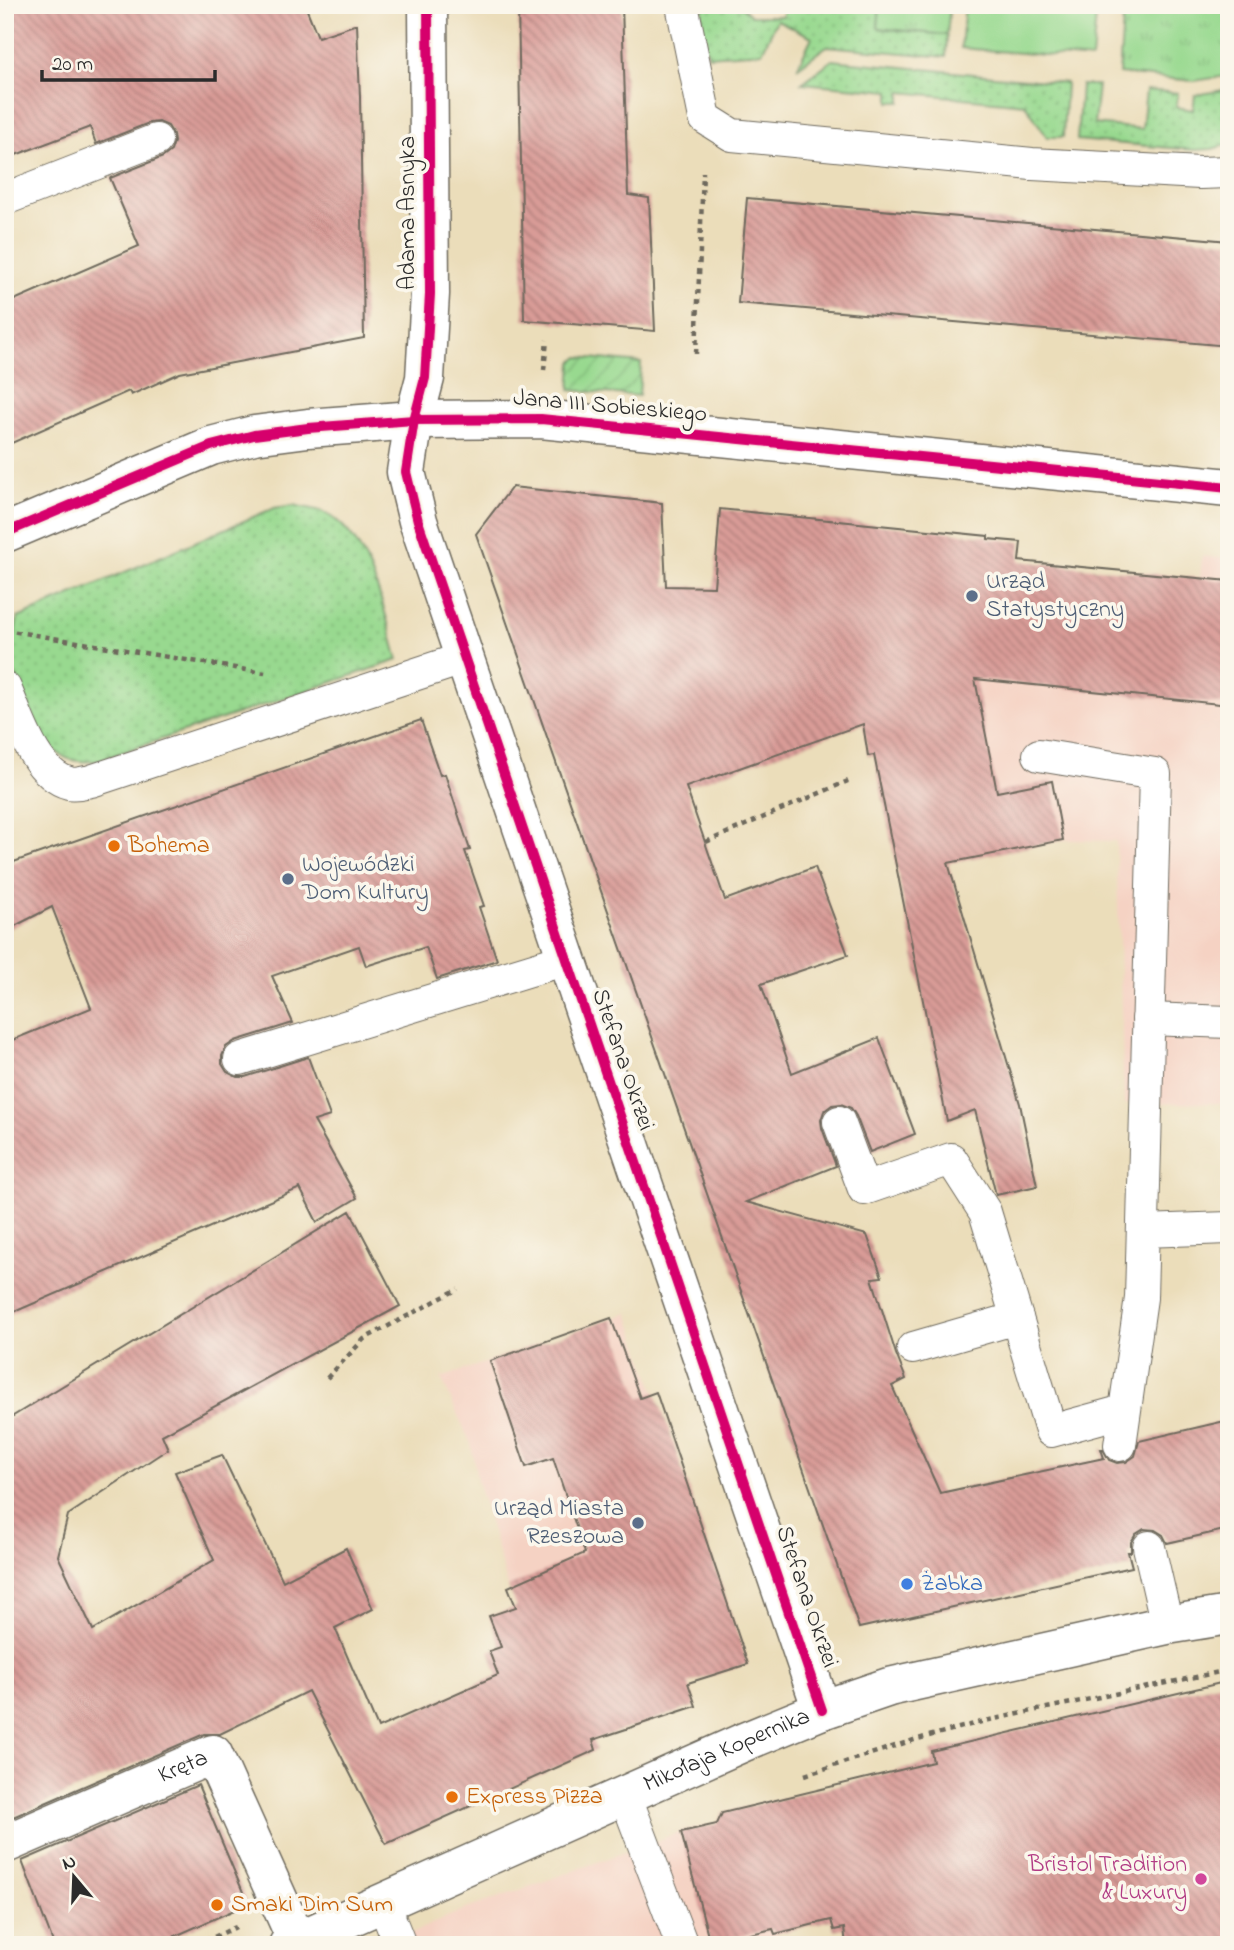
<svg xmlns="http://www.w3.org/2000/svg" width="1234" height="1950" font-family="'Indie Flower',sans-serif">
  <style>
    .built { fill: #f5d2c3 }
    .grass { fill: url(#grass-dots); stroke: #62825d; stroke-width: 2 }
    .park { fill: url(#park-tufts); stroke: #62825d; stroke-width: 2 }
    .garden { fill: url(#garden-furrows); stroke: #62825d; stroke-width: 2 }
    .pitch { fill: #98d98f; stroke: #62825d; stroke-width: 2 }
    .building { fill: url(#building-back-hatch) }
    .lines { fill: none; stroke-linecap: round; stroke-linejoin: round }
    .lane-casing { stroke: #6e695d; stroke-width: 34 }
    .street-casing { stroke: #6e695d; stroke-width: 41 }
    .path { stroke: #6e695d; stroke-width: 4.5; stroke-dasharray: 5 5; stroke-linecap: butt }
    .lane { stroke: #fff; stroke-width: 32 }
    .street { stroke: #fff; stroke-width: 38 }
    .cycleway-casing { stroke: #fbf7ec; stroke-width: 15 }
    .cycleway { stroke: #d6006c; stroke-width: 10 }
    .service-dot { fill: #5c6f8a; stroke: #fbf7ec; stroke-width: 2.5 }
    .food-dot { fill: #e8710a; stroke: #fbf7ec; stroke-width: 2.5 }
    .shop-dot { fill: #3f7fe0; stroke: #fbf7ec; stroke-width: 2.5 }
    .hotel-dot { fill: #d1479c; stroke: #fbf7ec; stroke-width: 2.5 }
    .labels { text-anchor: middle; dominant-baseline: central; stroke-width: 7; stroke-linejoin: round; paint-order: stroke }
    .street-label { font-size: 24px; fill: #2b2b2b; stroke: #fbf7ec }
    .service-label { font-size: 24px; fill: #4e5e75; stroke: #fbf7ec; text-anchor: start }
    .food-label { font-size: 24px; fill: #c56008; stroke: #fbf7ec; text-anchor: start }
    .shop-label { font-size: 24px; fill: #366cbe; stroke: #fbf7ec; text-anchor: start }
    .hotel-label { font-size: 24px; fill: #b23c85; stroke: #fbf7ec; text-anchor: end }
  </style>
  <defs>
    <pattern id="grass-dots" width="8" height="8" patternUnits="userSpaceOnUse" patternTransform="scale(1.75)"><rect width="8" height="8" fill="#98d98f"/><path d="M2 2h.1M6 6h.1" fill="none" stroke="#83ba7c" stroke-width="1.8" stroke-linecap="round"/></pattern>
    <pattern id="park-tufts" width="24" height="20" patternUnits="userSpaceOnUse" patternTransform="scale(1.75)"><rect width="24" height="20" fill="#98d98f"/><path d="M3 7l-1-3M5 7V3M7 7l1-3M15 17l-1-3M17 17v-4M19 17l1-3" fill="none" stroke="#83ba7c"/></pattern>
    <pattern id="garden-furrows" width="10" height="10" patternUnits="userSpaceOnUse" patternTransform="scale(1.75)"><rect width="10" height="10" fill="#98d98f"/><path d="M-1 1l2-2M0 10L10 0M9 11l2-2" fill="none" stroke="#83ba7c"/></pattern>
    <pattern id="building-back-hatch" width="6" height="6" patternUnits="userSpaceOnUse" patternTransform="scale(1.75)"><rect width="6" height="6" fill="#d99b97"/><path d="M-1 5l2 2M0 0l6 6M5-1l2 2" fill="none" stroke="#b07f7b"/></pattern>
  </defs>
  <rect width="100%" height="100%" fill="#fbf7ec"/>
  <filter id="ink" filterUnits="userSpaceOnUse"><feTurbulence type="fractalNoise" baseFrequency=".0143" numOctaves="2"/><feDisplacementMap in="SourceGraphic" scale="14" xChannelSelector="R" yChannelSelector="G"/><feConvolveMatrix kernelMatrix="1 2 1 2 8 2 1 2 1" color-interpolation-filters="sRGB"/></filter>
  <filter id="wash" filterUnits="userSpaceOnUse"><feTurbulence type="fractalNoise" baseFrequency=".00686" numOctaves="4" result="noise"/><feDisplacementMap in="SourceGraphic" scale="28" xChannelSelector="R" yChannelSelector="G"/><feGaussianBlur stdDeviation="1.57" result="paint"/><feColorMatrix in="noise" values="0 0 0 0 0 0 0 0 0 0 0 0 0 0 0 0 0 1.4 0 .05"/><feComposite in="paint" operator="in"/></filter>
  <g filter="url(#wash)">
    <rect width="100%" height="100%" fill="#ebddba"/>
    <!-- built -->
    <g class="built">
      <polygon points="887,526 931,535 933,529 1021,542 1020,561 1200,578 1202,556 1229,559 1229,1103 1124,1104 1116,841 1063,840 954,862 947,859 920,746"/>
      <polygon points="628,1313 748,1664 690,1682 692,1694 593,1740 596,1750 569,1761 508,1587 477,1480 471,1444 441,1378"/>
      <polygon points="746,1807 773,1929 779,1945 385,1945 458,1912 681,1832 717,1824 722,1813"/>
    </g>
    <!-- grass -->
    <g class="grass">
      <path d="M704,5H740L751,16H783V5H880L878,28L947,35L946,57L827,46L797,68L812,37L777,20L762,52L709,56C702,40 698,21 704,5Z"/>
      <polygon points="832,60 1066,83 1063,137 1047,137 1025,104 901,92 901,102 890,102 890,91 802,83"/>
      <polygon points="1081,85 1098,85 1094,124 1142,129 1146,90 1178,93 1176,107 1193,110 1195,95 1229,89 1229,144 1212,149 1195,150 1077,140"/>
      <path d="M294,505C303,508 316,508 325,513C371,536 385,615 398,660L96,761C71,763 63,759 45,742L8,660L18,618L274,508Z"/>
    </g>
    <!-- park -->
    <g class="park">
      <polygon points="880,5 950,5 947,35 878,28"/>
      <polygon points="1124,5 1229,5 1227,76 1194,81 1119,74"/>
    </g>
    <!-- garden -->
    <polygon class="garden" points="579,357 641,363 639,396 570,390 572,363"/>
    <!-- pitch -->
    <polygon class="pitch" points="965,5 1097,5 1092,59 961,48"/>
    <g id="blocks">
      <!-- building -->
      <g class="building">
        <polygon points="5,5 305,5 318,37 357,24 360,97 364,338 180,373 131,395 129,391 5,446 5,304 139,246 110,178 163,157 171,151 174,142 173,134 168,126 159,122 149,123 96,144 90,127 5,159"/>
        <polygon points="518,5 622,5 628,195 649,198 655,331 524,320"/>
        <polygon points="747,198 1229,241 1229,346 738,303"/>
        <polygon points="512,487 662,503 666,586 714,587 720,509 988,536 988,539 1021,542 1019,561 1229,581 1229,705 975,679 997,792 1052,781 1063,840 948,863 1020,1104 1037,1186 996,1195 975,1110 947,1121 874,755 868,756 863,724 686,787 725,900 815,867 848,955 761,984 792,1073 879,1038 915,1134 870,1152 856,1116 851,1108 841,1104 832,1105 824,1111 821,1120 822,1128 836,1166 746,1202 867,1235 882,1277 872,1278 896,1354 906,1379 892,1386 940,1493 1104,1458 1101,1449 1103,1449 1109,1460 1117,1463 1126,1462 1135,1456 1139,1441 1229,1420 1229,1529 1167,1543 1163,1535 1155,1530 1144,1529 1136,1534 1131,1542 1131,1552 1128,1552 1132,1567 859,1628 476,534"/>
        <polygon points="421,720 440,775 445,774 470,850 465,851 484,906 479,907 497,960 437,979 426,947 366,966 359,946 272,976 293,1023 235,1041 226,1047 222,1056 222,1064 227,1072 237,1077 245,1077 308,1057 330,1116 314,1121 357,1198 317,1222 300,1188 5,1316 5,1043 91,1008 52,907 5,931 5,865"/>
        <polygon points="350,1211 400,1306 162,1435 168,1449 68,1515 58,1556 93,1630 214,1560 175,1472 222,1455 283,1581 346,1548 373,1609 335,1628 378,1728 498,1675 489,1651 501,1647 489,1616 516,1607 508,1587 585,1553 553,1458 526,1467 490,1361 611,1318 640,1398 656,1392 748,1664 688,1683 696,1706 593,1740 596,1750 386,1844 308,1691 220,1734 204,1734 6,1820 5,1421"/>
        <polygon points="1229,1681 1229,1945 846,1945 844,1928 834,1930 831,1920 775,1934 773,1929 710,1943 681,1832 717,1824 722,1813 933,1762 931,1751"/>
        <polygon points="198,1785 248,1904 155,1945 54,1945 22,1861"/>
      </g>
    </g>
  </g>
  <g filter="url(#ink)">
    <use href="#blocks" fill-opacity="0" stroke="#6e695d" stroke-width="2"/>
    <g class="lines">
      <!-- lane casing -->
      <g class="lane-casing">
        <g id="lane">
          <polyline points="682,5 705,118 732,135 1032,164 1200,173 1229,172"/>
          <polyline points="5,199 156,140"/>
          <path d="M5,688C18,717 34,774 69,783C75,785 85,782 91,781L465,658"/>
          <polyline points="1039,755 1155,774 1141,1298 1120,1445"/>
          <polyline points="1148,1019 1229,1022"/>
          <polyline points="240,1059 566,959"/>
          <polyline points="839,1122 864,1189 951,1159 985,1212 1051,1431 1124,1411"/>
          <polyline points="1143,1231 1229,1228"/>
          <polyline points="913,1348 1017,1318"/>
          <polyline points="1149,1547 1167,1625"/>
          <polyline points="625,1795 682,1945"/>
          <polyline points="383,1902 400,1945"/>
        </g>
      </g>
      <!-- street casing -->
      <g class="street-casing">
        <g id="street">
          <polyline points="428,5 430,294 425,378 414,420 406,472 418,521 822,1710"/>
          <polyline points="5,533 211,446 254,435 308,428 414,420 541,419 1229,488"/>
          <path id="s1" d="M5,1844L213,1754L297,1941"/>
          <path id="s2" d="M288,1945L744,1742L822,1710L889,1687L1167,1625L1229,1615"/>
        </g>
      </g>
      <!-- path -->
      <g class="path">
        <polyline points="696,354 703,172"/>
        <polyline points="544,370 547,340"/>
        <polyline points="5,630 265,673"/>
        <polyline points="706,842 848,781"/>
        <polyline points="327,1378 364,1339 458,1289"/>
        <polyline points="805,1775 914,1740 985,1721 1229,1670"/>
        <polyline points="196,1945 236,1927"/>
      </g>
      <!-- lane -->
      <use href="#lane" class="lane"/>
      <!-- street -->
      <use href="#street" class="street"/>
      <!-- cycleway casing -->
      <g class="cycleway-casing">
        <g id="cycleway">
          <polyline points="428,5 430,294 425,378 414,420 406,472 418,521 822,1710"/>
          <polyline points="5,533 211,446 254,435 308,428 414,420 541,419 1229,488"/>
        </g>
      </g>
      <!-- cycleway -->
      <use href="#cycleway" class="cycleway"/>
    </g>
  </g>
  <!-- markers -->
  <g class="service-dot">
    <circle cx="972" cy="596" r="7"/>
    <circle cx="288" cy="879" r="7"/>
    <circle cx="638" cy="1523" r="7"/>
  </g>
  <g class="food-dot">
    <circle cx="114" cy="846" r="7"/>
    <circle cx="452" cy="1797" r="7"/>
    <circle cx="217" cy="1905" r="7"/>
  </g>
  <circle class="shop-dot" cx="907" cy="1584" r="7"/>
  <circle class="hotel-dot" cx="1201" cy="1879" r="7"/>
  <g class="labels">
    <!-- street labels -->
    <g class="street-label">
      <text transform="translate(408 213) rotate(-90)">Adama Asnyka</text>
      <text transform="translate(610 407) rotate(5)">Jana III Sobieskiego</text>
      <text transform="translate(622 1060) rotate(71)">Stefana Okrzei</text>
      <text transform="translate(806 1597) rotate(71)">Stefana Okrzei</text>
      <text stroke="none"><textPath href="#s2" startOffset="480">Mikołaja Kopernika</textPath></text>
      <text stroke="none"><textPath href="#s1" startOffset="194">Kręta</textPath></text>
    </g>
    <!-- service labels -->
    <g class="service-label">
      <text x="986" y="582">Urząd<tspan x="986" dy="28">Statystyczny</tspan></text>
      <text x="302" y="865">Wojewódzki<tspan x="302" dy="28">Dom Kultury</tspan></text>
      <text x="624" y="1509" text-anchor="end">Urząd Miasta<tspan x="624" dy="28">Rzeszowa</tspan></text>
    </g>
    <!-- food labels -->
    <g class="food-label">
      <text x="128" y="846">Bohema</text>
      <text x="466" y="1797">Express Pizza</text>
      <text x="231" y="1905">Smaki Dim Sum</text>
    </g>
    <!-- shop labels -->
    <g class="shop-label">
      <text x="921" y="1584">Żabka</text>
    </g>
    <!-- hotel labels -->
    <g class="hotel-label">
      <text x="1187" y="1865">Bristol Tradition<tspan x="1187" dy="28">&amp; Luxury</tspan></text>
    </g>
  </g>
  <!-- margin -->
  <rect width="1234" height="1950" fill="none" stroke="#fbf7ec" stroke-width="28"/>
  <!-- north arrow -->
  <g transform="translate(74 1877) rotate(341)" stroke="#fbf7ec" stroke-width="5" paint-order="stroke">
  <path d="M0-5L12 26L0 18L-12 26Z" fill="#2b2b2b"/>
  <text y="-10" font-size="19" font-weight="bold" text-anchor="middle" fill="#2b2b2b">N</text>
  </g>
  <!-- scale -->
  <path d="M42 70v10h173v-10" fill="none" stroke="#2b2b2b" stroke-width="3.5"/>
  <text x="52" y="70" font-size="21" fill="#2b2b2b" stroke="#fbf7ec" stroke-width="5" paint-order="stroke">20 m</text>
</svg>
